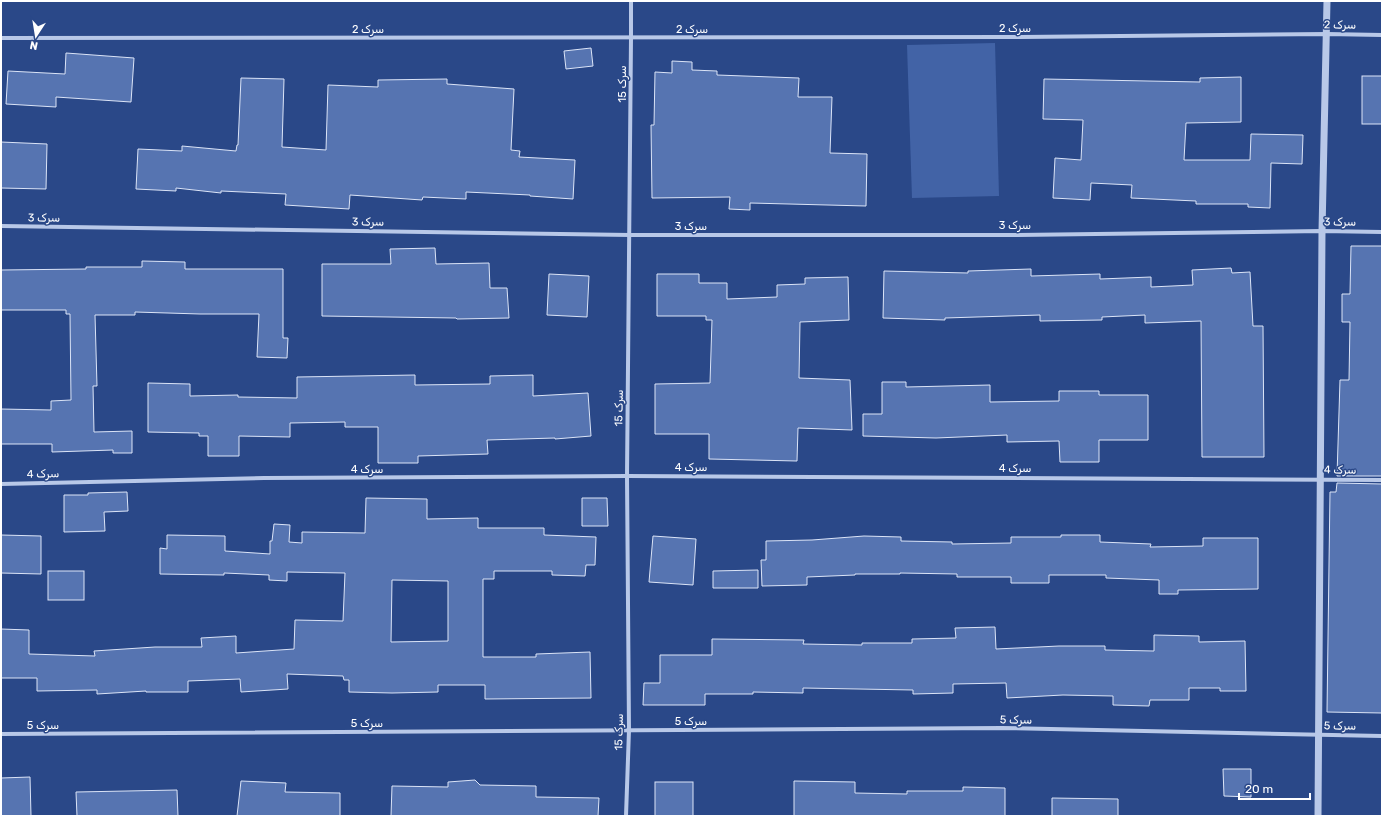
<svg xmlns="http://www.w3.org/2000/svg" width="1383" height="817" font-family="Rubik,'Noto Sans Arabic',sans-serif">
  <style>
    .green { fill: #4263a6 }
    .building { fill: #5674b1; stroke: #dbe4f7; fill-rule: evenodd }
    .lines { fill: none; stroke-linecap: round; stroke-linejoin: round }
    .minor { stroke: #b8c8e8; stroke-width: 4 }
    .tertiary { stroke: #b8c8e8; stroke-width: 7 }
    .labels { text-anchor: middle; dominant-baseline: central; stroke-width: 3; stroke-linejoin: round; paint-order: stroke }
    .street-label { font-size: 11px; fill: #fff; stroke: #2a4888 }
  </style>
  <rect width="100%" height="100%" fill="#2a4888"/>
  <!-- green -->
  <polygon class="green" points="995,43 999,196 912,198 907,45"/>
  <!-- building -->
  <g class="building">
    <polygon points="591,48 593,66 566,69 564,51"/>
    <polygon points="66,53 134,58 131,102 56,97 56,107 6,104 8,71 65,74"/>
    <polygon points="672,61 692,62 692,70 717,71 717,75 799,78 798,97 832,97 830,153 867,154 866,206 750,203 750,210 729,209 730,197 652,198 651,125 654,125 655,72 672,73"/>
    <rect x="1362" y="76" width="20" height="48"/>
    <polygon points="1241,77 1241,122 1186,123 1184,160 1250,160 1251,134 1303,135 1302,164 1271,163 1270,208 1248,207 1248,204 1196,204 1196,201 1131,198 1132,185 1091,183 1090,200 1053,198 1055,158 1081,160 1083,120 1043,119 1044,79 1200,82 1200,78"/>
    <polygon points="241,78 284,79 282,147 326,150 328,85 378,87 378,80 447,79 447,84 514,89 511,150 520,151 519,157 575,160 573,199 530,196 530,195 466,192 466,199 423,197 422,200 350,195 349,209 285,205 286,194 221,191 221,193 176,188 176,191 136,189 138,149 182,151 182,146 236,151 237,145 238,145"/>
    <polygon points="1,142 47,144 46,189 1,188"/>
    <polygon points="1351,246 1382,246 1382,476 1337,476 1340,380 1349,380 1350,322 1342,322 1342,294 1350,294"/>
    <polygon points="435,248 436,264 489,263 490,288 507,288 509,318 457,319 456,318 322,316 322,264 391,264 390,249"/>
    <polygon points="142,261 185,262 185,269 283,269 283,338 288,338 287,358 257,357 259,314 200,314 135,312 135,315 95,315 97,386 93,386 94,432 132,431 132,453 113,453 113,450 52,452 52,444 1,444 1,409 51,410 51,401 71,400 70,314 66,314 66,310 1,310 1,270 86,269 86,267 142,267"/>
    <polygon points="1231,268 1232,273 1250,272 1253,326 1263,326 1264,457 1202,457 1201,321 1145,323 1145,315 1102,317 1102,320 1040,321 1040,315 945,318 945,320 883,318 884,271 968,273 968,271 1031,269 1031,276 1100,274 1100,279 1151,277 1151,287 1193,285 1192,270"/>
    <polygon points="549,274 589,276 587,317 547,315"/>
    <polygon points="657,274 699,274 699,283 727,283 727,299 777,297 777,285 805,284 805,278 848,277 849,320 800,322 799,378 850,380 852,430 798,428 797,461 709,459 709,434 655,434 655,384 710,383 712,320 706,320 706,316 657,316"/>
    <polygon points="415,375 415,385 490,384 490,376 533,375 533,396 588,393 591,436 555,439 555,438 487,440 488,454 418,456 418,463 378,463 378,427 345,427 345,422 290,423 290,437 239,436 239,456 208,456 208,436 199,436 199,433 148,432 148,383 190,384 190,396 238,395 238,397 297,398 297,377"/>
    <polygon points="882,382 906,382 906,387 990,385 990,402 1059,401 1059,391 1099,391 1099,395 1148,395 1148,440 1099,440 1099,462 1060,462 1059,441 1007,442 1007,435 936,438 863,436 863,414 882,414"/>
    <polygon points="1337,483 1382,484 1382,713 1327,712 1330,492 1336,492"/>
    <polygon points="127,492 128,511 104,512 105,531 64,532 64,495 88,495 88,493"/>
    <path d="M366,498L427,499V519L478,518V528H544V535L596,537L595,565H586L585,576L552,575V571H494V579H483V657H536V654L590,652L591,698L485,699V685H438V692L392,693L349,692V680H344L343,676L287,674L288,689L241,692L240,679L188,681V692H146V691L97,694V690L37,691V678H1V629L29,630V654L95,656L94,651L155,647H202L201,638L236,636V653L294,649L295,620L343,621L345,573L287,572V581L269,580V575L224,573V575L160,574V548L167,549V535L225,536V551L270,554V541H272L274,524L290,525L289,542L302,543V532L365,533ZM392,580L448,581V641L391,642Z"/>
    <polygon points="582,498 607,498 608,526 582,526"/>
    <polygon points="1,535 41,536 41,574 1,573"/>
    <polygon points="1061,535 1100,535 1100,542 1151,544 1150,547 1203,546 1203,538 1258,538 1258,589 1178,590 1178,594 1159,594 1159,580 1106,578 1106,575 1049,575 1049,583 1011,583 1011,577 957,577 957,574 900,573 900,574 855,574 855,575 807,577 807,585 762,586 761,560 766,560 766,541 812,540 864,536 901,537 901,541 952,542 952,544 1011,543 1011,537 1061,537"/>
    <polygon points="653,536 696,539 693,585 649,582"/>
    <polygon points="758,570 758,588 713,588 713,571"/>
    <rect x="48" y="571" width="36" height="29"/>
    <polygon points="995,627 996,649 1059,646 1105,646 1105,650 1154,651 1154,635 1199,636 1199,642 1245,641 1246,691 1220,691 1220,688 1189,688 1189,700 1150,700 1149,706 1113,705 1113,696 1063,695 1007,698 1006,683 953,684 953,693 913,694 913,690 803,688 803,693 753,692 753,694 705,694 705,705 643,705 644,683 660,683 660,655 712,655 712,639 804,640 803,644 862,645 862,643 912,643 912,639 956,638 955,628"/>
    <polygon points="1223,769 1251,769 1251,797 1224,796"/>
    <polygon points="30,777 31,816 1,816 1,778"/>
    <polygon points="475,780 480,785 536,786 536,797 599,798 598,816 391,816 392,786 448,787 448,782"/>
    <polygon points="241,781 286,783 285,792 340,793 340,816 237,816"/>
    <polygon points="794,781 855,782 855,793 907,794 907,791 963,791 963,787 1005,788 1005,816 794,816"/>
    <rect x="655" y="782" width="38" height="34"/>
    <polygon points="177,790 178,816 77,816 76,792"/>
    <polygon points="1052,798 1118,799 1118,816 1052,816"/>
  </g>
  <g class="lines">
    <!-- minor -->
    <g class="minor">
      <polyline points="1,38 1021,37 1327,34 1382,35"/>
      <polyline points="1,226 630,235 1018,235 1322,231 1382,232"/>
      <polyline points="1,484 264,478 627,476 1382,480"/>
      <polyline points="1,734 1002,728 1382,736"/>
      <polyline points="626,816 629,730 627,476 631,38 631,1"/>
    </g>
    <!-- tertiary -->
    <polyline class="tertiary" points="1318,816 1322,231 1327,1"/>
  </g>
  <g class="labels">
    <!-- street labels -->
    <g class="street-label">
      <text transform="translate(1340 25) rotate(1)">سرک 2</text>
      <text x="1015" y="28">سرک 2</text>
      <text x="368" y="29">سرک 2</text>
      <text x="692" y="29">سرک 2</text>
      <text transform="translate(622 84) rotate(-90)">سرک 15</text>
      <text transform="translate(44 218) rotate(1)">سرک 3</text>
      <text transform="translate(368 222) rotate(1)">سرک 3</text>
      <text transform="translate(1340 222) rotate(1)">سرک 3</text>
      <text x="1015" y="225">سرک 3</text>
      <text x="691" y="226">سرک 3</text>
      <text transform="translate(619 408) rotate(-89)">سرک 15</text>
      <text x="691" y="467">سرک 4</text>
      <text x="1015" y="468">سرک 4</text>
      <text x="367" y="469">سرک 4</text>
      <text transform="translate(1340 470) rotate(1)">سرک 4</text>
      <text transform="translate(43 474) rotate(-1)">سرک 4</text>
      <text transform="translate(1016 720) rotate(1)">سرک 5</text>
      <text x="691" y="721">سرک 5</text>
      <text x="367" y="723">سرک 5</text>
      <text x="43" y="725">سرک 5</text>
      <text transform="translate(1340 726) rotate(1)">سرک 5</text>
      <text transform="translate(619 732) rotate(-89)">سرک 15</text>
    </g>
  </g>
  <!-- border -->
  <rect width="1383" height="817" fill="none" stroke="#ffffff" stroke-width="4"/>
  <!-- north arrow -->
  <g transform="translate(36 36) rotate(192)" stroke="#2a4888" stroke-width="3" paint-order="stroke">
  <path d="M0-3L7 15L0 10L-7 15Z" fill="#ffffff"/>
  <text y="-6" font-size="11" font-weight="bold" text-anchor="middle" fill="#ffffff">N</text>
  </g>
  <!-- scale -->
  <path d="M1239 793v6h71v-6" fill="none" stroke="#ffffff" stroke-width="2"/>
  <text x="1245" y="793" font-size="12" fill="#ffffff" stroke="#2a4888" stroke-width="3" paint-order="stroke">20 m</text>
</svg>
